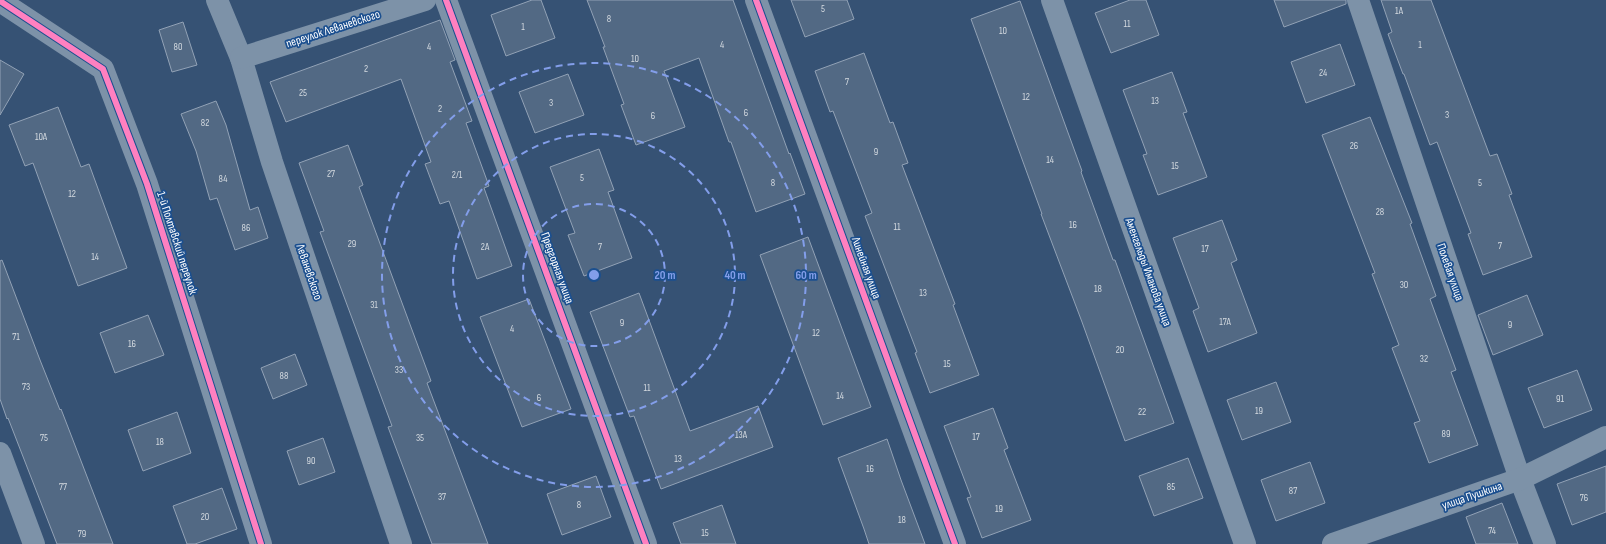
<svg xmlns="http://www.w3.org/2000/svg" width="1606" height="544" font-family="'Sofia Sans Condensed',sans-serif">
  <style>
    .building { fill: #526984; stroke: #92a2b6 }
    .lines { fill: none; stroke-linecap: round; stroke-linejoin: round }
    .minor { stroke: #7d92a8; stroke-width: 22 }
    .cycleway-casing { stroke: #1b4f8f; stroke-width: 8 }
    .cycleway { stroke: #ff80c0; stroke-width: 6 }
    .ring { fill: none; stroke: #839eea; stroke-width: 2; stroke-dasharray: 7 5 }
    .labels { text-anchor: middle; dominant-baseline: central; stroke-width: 3.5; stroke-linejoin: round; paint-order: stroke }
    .number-label { font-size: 10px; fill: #d4dae0 }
    .street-label { font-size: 12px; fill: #fff; stroke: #1b4f8f }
    .centre { fill: #839eea; stroke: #1b4f8f; stroke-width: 2 }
    .ring-label { font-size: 12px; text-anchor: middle; font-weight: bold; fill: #839eea; stroke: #1b4f8f; stroke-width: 3.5; stroke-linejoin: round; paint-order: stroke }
  </style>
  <rect width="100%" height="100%" fill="#365274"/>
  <!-- building -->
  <g class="building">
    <polygon points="532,0 541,0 555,38 506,56 491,15"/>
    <polygon points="587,0 733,0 789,154 790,153 805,194 756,212 731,142 729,142 699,58 664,71 685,127 636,145 621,105 624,104 603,47 605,47"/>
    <polygon points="791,0 847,0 854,19 805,37"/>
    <polygon points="1130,0 1146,0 1159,35 1111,53 1095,13"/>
    <polygon points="1274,0 1346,0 1346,4 1284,27"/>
    <polygon points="1381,0 1431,0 1490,156 1497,154 1512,194 1509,195 1532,257 1483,275 1468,234 1471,233 1437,142 1430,145 1404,74 1403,74 1388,34 1392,32"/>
    <polygon points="1020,1 1082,171 1081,172 1113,260 1115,260 1174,423 1125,441 1082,322 1041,214 1042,214 971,19"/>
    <polygon points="440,20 455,60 450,62 472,121 466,123 489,186 484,188 512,266 477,279 449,201 440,204 425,164 431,162 401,79 286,122 270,82"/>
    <polygon points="183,22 197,65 172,72 159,30"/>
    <polygon points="1340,44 1355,85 1306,103 1291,62"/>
    <polygon points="864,53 890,123 893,122 908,163 902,165 955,304 953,305 979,375 930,393 915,353 917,352 865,216 872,213 833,111 830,112 815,71"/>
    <polygon points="0,60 24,74 0,115"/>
    <polygon points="1172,72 1187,112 1183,113 1207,177 1158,195 1143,155 1147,154 1123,90"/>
    <polygon points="568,74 584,115 535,133 519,92"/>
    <polygon points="216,101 226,125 250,210 258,207 268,238 235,250 217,198 210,200 196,151 181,114"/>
    <polygon points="58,107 81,167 89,164 127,268 78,286 33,163 25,166 9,125"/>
    <polygon points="1370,117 1412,223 1410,224 1436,296 1430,299 1456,370 1451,372 1478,445 1429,463 1414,423 1420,421 1392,348 1399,345 1372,274 1375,273 1322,135"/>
    <polygon points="348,145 363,185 359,187 431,381 427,383 488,544 432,544 388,427 392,426 320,232 324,231 299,163"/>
    <polygon points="599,149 614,190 608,192 632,258 584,276 568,235 575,233 550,167"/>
    <polygon points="1222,220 1237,260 1231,263 1257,333 1208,352 1193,311 1199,308 1173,238"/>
    <polygon points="808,237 871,407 823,425 760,255"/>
    <polygon points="2,260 40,360 60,410 61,409 113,544 57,544 8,418 7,419 0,399 0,261"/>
    <polygon points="639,293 690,431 758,406 773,447 661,489 634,416 630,417 590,312"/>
    <polygon points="1527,295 1543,335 1493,355 1478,315"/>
    <polygon points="529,299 571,409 522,427 480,317"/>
    <polygon points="148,315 164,355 115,373 100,333"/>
    <polygon points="295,354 307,385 273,399 261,368"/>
    <polygon points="1577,370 1592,410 1544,428 1528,388"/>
    <polygon points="1276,382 1291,422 1242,440 1227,400"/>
    <polygon points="993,408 1008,448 1004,450 1031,520 982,538 967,498 971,497 944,426"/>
    <polygon points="177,412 191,453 143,471 128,430"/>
    <polygon points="323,438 335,472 299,485 287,451"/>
    <polygon points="887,439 901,480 925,544 869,544 864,529 838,458"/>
    <polygon points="1188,458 1203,498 1154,516 1139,476"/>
    <polygon points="1310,462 1325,503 1276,521 1261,480"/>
    <polygon points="1606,466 1606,512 1572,525 1557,484"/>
    <polygon points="596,476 611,517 562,535 547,494"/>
    <polygon points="222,488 237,529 195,544 187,544 173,506"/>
    <polygon points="1502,503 1518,544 1476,544 1466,517"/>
    <polygon points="722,505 736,544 681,544 673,523"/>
  </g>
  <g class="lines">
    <!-- minor -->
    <g class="minor">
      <polyline points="217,0 241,58 272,162 401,544"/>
      <polyline points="446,0 646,544"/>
      <polyline points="756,0 955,544"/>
      <polyline points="1052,0 1245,544"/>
      <polyline points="1358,0 1520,479 1545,544"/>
      <polyline points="0,1 103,69 147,184 261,544"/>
      <polyline points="241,58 425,0"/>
      <polyline points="0,453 34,544"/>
      <polyline points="1333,544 1520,479 1606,437"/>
    </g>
    <!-- cycleway casing -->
    <g class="cycleway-casing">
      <g id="cycleway">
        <polyline points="446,0 646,544"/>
        <polyline points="756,0 955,544"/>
        <polyline points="0,1 103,69 147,184 261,544"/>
      </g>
    </g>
    <!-- cycleway -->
    <use href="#cycleway" class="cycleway"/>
  </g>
  <!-- distance rings -->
  <g class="ring">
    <circle cx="594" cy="275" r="71"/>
    <circle cx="594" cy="275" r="141"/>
    <circle cx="594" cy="275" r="212"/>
  </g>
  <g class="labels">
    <!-- number labels -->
    <g class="number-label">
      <text x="823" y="9">5</text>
      <text x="1399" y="11">1А</text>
      <text x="609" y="19">8</text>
      <text x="1127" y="24">11</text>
      <text x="523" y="27">1</text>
      <text x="1003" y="31">10</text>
      <text x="722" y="45">4</text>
      <text x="1420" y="45">1</text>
      <text x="178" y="47">80</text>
      <text x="429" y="47">4</text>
      <text x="635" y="59">10</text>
      <text x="366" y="69">2</text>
      <text x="1323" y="73">24</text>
      <text x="847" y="82">7</text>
      <text x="303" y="93">25</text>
      <text x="1026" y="97">12</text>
      <text x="1155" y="101">13</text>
      <text x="551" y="103">3</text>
      <text x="440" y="109">2</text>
      <text x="746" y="113">6</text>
      <text x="1447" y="115">3</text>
      <text x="653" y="116">6</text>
      <text x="205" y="123">82</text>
      <text x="41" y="137">10А</text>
      <text x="1354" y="146">26</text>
      <text x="876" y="152">9</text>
      <text x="1050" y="160">14</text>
      <text x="1175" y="166">15</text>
      <text x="331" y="174">27</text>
      <text x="457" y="175">2/1</text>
      <text x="582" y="178">5</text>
      <text x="223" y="179">84</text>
      <text x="773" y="183">8</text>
      <text x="1480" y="183">5</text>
      <text x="72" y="194">12</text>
      <text x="1380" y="212">28</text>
      <text x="1073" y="225">16</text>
      <text x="897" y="227">11</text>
      <text x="246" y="228">86</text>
      <text x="352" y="244">29</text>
      <text x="1500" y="246">7</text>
      <text x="485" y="247">2А</text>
      <text x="600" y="247">7</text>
      <text x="1205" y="249">17</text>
      <text x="95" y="257">14</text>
      <text x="1404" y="285">30</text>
      <text x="1098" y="289">18</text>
      <text x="923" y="293">13</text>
      <text x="374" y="305">31</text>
      <text x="1225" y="322">17А</text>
      <text x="622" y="323">9</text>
      <text x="1510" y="325">9</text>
      <text x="512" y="329">4</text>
      <text x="816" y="333">12</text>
      <text x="16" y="337">71</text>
      <text x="132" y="344">16</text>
      <text x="1120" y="350">20</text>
      <text x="1424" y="359">32</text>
      <text x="947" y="364">15</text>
      <text x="399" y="370">33</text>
      <text x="284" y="376">88</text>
      <text x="26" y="387">73</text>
      <text x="647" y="388">11</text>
      <text x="840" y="396">14</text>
      <text x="539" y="398">6</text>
      <text x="1560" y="399">91</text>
      <text x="1259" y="411">19</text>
      <text x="1142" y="412">22</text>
      <text x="1446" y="434">89</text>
      <text x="741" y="435">13А</text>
      <text x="976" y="437">17</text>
      <text x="44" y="438">75</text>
      <text x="420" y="438">35</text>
      <text x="160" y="442">18</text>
      <text x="678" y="459">13</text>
      <text x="311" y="461">90</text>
      <text x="870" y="469">16</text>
      <text x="63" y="487">77</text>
      <text x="1171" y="487">85</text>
      <text x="1293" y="491">87</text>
      <text x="442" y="497">37</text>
      <text x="1584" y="498">76</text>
      <text x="579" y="505">8</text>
      <text x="999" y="509">19</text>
      <text x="205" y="517">20</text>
      <text x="902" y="520">18</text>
      <text x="1492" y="531">74</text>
      <text x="705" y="533">15</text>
      <text x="82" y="534">79</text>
    </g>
    <!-- street labels -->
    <g class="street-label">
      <text transform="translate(333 29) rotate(-18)">переулок Леваневского</text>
      <text transform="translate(177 243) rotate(72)">1-й Полтавский переулок</text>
      <text transform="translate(557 268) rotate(70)">Предгорная улица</text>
      <text transform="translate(866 268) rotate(70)">Линейная улица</text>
      <text transform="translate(309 272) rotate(71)">Леваневского</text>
      <text transform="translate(1148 272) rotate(70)">Аменгельды Иманова улица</text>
      <text transform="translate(1450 272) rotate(71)">Полевая улица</text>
      <text transform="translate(1472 496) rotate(-19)">улица Пушкина</text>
    </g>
  </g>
  <circle cx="594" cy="275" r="6" class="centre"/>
  <g class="ring-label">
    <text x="665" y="279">20 m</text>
    <text x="735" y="279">40 m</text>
    <text x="806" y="279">60 m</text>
  </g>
</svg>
